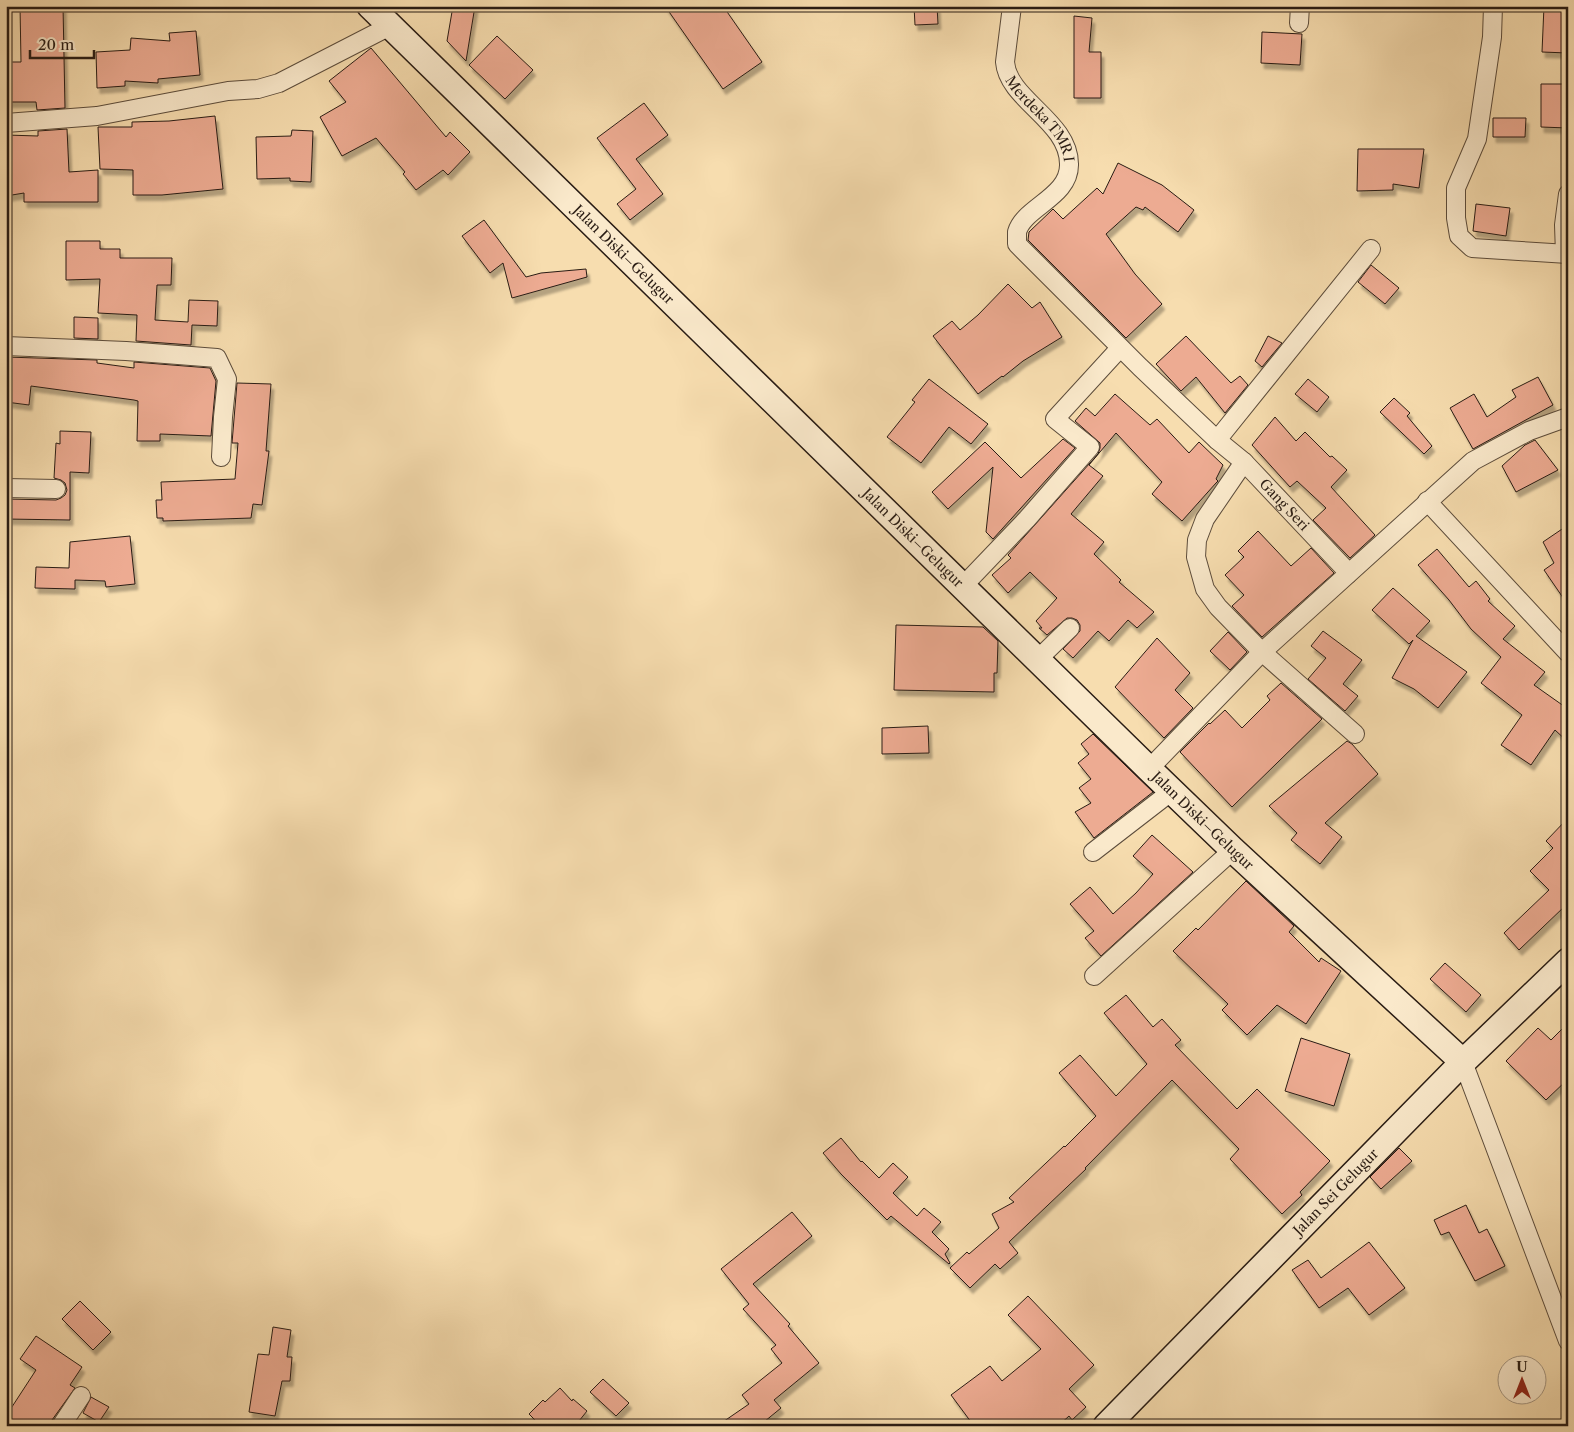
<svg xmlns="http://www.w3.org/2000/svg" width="1574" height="1432" font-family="'Libre Caslon Text',serif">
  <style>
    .building { fill: #edab92; stroke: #291c14; filter: url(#shadow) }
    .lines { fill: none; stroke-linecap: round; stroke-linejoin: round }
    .minor-casing { stroke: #5c4c3b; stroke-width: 20 }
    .secondary-casing { stroke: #291c14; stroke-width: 28 }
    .minor { stroke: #fae9cb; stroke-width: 18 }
    .secondary { stroke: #fae9cb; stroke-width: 25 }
    .labels { text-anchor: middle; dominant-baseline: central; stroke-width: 4; stroke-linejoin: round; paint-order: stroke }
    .street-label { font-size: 14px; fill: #291c14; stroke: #fae9cb }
  </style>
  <defs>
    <filter id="shadow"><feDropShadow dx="3" dy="5.5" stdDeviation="1" flood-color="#0004"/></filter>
  </defs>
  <rect width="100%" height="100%" fill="#f7ddaf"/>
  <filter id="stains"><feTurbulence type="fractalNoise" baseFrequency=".004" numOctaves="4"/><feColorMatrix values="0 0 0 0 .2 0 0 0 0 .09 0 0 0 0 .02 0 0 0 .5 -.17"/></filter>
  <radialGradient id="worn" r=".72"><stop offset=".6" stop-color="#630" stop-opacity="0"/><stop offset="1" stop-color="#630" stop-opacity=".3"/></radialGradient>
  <!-- building -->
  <g class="building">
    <polygon points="20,6 63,6 65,108 37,110 36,102 6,102 6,62 21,62"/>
    <polygon points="453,6 475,6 466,61 447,41"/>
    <polygon points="665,6 723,6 762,62 723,89"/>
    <polygon points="914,6 937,6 938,24 915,25"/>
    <polygon points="1544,6 1568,6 1568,53 1542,52"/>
    <polygon points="1074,16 1092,18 1089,52 1101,52 1101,98 1074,98"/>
    <polygon points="196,31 200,75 158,79 158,83 125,81 125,86 97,88 96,52 130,50 131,38 170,41 169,33"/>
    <polygon points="1262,32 1302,34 1300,65 1261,63"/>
    <polygon points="497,36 533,70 505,99 469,65"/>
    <polygon points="371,48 446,137 450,132 470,152 448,175 443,170 416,190 403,174 405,172 376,138 342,156 320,117 346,102 329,81"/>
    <polygon points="1541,84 1568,84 1568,128 1541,127"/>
    <polygon points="644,103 668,135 636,159 663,194 630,220 617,204 636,189 597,138"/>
    <polygon points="215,116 223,189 162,195 133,195 133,170 100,169 98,127 132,127 132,122 169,121"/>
    <polygon points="1493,118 1526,118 1525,137 1493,137"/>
    <polygon points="67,129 69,172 98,170 98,202 24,202 24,193 6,196 6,135 38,136 38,131"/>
    <polygon points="292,130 313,131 311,182 290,181 290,178 257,179 256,137 291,136"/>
    <polygon points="1358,149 1424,149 1419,188 1393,184 1393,190 1357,191"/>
    <polygon points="1118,163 1162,185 1194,210 1178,232 1145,207 1143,210 1136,207 1106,234 1135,274 1162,304 1126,338 1028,240 1029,232 1053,209 1063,219 1097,188 1103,194"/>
    <polygon points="1476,204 1510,208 1506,236 1473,231"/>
    <polygon points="484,220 526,277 541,273 586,269 587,277 512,298 503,263 490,273 462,236"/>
    <polygon points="66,241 100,241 100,249 120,249 120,258 172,258 171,285 157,285 155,320 188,322 189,300 218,301 217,326 192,325 191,345 136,341 137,315 98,313 100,279 66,280"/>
    <polygon points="1371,265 1399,288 1385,304 1358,282"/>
    <polygon points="1008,284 1032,308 1040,302 1062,337 1023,361 1003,377 1002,376 978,394 933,336 952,321 960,330 978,315"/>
    <polygon points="74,317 98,318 98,339 74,338"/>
    <polygon points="1186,336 1231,383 1240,376 1248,385 1225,413 1196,377 1181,391 1156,364"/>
    <polygon points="1268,336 1282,343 1262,367 1255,361"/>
    <polygon points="6,357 97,360 97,363 134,368 134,362 210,368 216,381 211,436 160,434 160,441 137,441 138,401 134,400 31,386 29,405 6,402"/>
    <polygon points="1538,377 1553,405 1473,449 1450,408 1474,394 1487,417 1516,397 1512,390"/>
    <polygon points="929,379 988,424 971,444 949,427 921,463 887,437 915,402 912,400"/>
    <polygon points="1308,379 1329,397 1317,412 1295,394"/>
    <polygon points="237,383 271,384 266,451 269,451 262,505 253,504 251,518 163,521 163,518 157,518 156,500 162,500 161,482 235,479 238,443 232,443"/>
    <polygon points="1115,394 1150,425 1157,419 1189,453 1199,442 1223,465 1216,479 1218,481 1216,483 1182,521 1152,494 1162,482 1116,433 1089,465 1103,476 1071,514 1104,542 1094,554 1121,580 1119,582 1154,612 1137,628 1128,620 1109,641 1098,631 1073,658 1063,649 1080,631 1080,625 1077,620 1072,618 1067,618 1047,635 1039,628 1042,628 1036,621 1057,598 1030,572 1008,593 992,575 1011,558 1008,555 1098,454 1100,448 1100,443 1075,421 1086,408 1095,416"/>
    <polygon points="1394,398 1410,413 1407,416 1432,446 1424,454 1380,412"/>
    <polygon points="1275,417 1296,441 1305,432 1330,457 1332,456 1347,470 1331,487 1375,535 1350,558 1313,520 1326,508 1297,481 1290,487 1252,445"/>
    <polygon points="60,431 91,432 89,473 70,472 70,520 6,519 6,499 56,500 61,498 65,495 67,490 65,483 61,480 54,478 56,443 60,444"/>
    <polygon points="1063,439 1075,448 993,539 986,532 993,467 948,509 932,492 985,442 1021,478"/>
    <polygon points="1535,440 1558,470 1516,492 1502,466 1525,445"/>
    <polygon points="1568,525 1568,605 1544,570 1554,563 1543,542"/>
    <polygon points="1258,531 1291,566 1311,548 1334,573 1262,637 1232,606 1244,595 1225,575 1244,557 1238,551"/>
    <polygon points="130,536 135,584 106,587 105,581 75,580 75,589 35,588 36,567 69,568 70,542"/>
    <polygon points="1437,549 1469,587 1476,581 1490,599 1488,601 1515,626 1503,639 1545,672 1534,685 1568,709 1568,742 1555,730 1531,765 1501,745 1522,715 1481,683 1501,657 1471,629 1449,600 1418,565"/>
    <polygon points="1393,588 1430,621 1416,636 1467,672 1438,708 1414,689 1392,678 1413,640 1409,644 1372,610"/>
    <polygon points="896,625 983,627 998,641 997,673 994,673 994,692 894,690"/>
    <polygon points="1323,631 1362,660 1343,684 1358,696 1345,711 1308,679 1326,658 1311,646"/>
    <polygon points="1228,632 1247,652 1230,670 1210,651"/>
    <polygon points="1157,638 1190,673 1175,690 1193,708 1164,738 1115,687"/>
    <polygon points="1281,683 1322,719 1232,807 1180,752 1209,723 1210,724 1225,710 1242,728 1270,700 1267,696"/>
    <polygon points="928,726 929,753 882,754 882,728"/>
    <polygon points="1093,734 1153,792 1094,838 1075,812 1091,803 1079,788 1091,779 1078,763 1089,754 1081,744"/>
    <polygon points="1347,741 1352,744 1378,774 1325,823 1342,837 1320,864 1291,840 1297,833 1269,806"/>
    <polygon points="1568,818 1568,909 1565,906 1519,950 1504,933 1549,890 1530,871 1553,848 1546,841"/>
    <polygon points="1152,835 1193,872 1101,956 1085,938 1094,931 1070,904 1090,887 1113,914 1136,893 1153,874 1133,856"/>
    <polygon points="1246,881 1294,926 1289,932 1319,962 1321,958 1341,971 1306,1024 1277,1005 1247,1035 1222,1010 1228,1004 1173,951 1196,928 1198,930"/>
    <polygon points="1445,963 1481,995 1466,1012 1430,979"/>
    <polygon points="1126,995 1153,1027 1162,1019 1181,1040 1175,1045 1237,1109 1257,1089 1330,1161 1300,1192 1302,1195 1282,1214 1230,1159 1239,1149 1172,1080 1085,1168 1086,1169 1009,1242 1018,1253 1000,1269 995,1264 970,1288 950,1268 967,1252 969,1254 999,1228 992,1214 1014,1202 1009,1198 1064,1146 1065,1147 1096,1116 1059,1073 1080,1055 1116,1096 1147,1064 1104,1013"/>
    <polygon points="1568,1023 1568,1079 1546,1100 1506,1061 1538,1028 1551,1040"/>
    <polygon points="1301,1038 1350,1054 1334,1106 1285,1091"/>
    <polygon points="841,1138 861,1162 862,1161 879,1178 893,1163 908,1177 893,1193 917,1216 924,1208 941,1222 932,1232 949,1249 945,1254 950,1263 949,1264 891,1216 887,1220 841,1174 823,1153"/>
    <polygon points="1399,1148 1412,1161 1381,1189 1370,1177"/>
    <polygon points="1466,1205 1479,1233 1487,1229 1505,1266 1475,1281 1449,1232 1441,1235 1434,1220"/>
    <polygon points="792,1212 812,1236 753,1284 790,1324 788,1326 819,1363 774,1400 781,1408 759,1426 717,1426 749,1404 742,1395 782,1363 771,1349 776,1345 743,1309 749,1304 721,1269"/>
    <polygon points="1369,1242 1405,1288 1369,1315 1348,1288 1319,1308 1292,1270 1308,1260 1321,1278"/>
    <polygon points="1028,1296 1094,1365 1069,1389 1086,1407 1072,1420 1069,1416 1058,1426 974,1426 951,1395 990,1366 1002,1381 1041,1349 1008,1315"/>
    <polygon points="80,1301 111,1332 93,1350 62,1319"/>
    <polygon points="273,1327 291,1330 287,1357 292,1357 290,1381 282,1381 275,1416 249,1412 258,1354 269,1355"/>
    <polygon points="36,1336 82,1367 70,1385 75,1388 52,1420 50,1426 16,1426 6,1419 6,1416 36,1370 20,1359"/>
    <polygon points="603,1379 629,1403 616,1416 590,1392"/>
    <polygon points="560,1388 572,1401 573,1399 587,1411 575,1426 541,1426 529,1414 543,1400 545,1402"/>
    <polygon points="91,1397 109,1407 99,1422 83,1413"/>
  </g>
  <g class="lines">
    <!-- minor casing -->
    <g class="minor-casing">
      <g id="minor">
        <path id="s1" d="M1012,6L1005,62C1008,100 1069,121 1069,164C1070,197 1024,207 1017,232C1017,236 1017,240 1017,244L1140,367L1217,440L1244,462L1347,571L1348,574"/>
        <polyline points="1493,6 1492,37 1477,139 1456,188 1456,218 1459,236 1472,248 1568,254"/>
        <polyline points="1299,23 1300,6"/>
        <polyline points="6,123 97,116 228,91 258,89 279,83 390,26"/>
        <polyline points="1565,254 1564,225 1568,194"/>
        <polyline points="6,346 126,351 217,358 227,379 223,417 221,457"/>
        <polyline points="1217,440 1371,249"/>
        <polyline points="1244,462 1205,519 1197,540 1196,557 1205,589 1218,607 1262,652 1355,734"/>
        <polyline points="6,488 56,489"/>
        <polyline points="1427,501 1568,653"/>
        <polyline points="963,586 1027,519 1090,447 1055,419 1120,348"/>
        <polyline points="1037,660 1070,628"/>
        <polyline points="1149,769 1262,652 1473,461 1529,431 1568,417"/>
        <polyline points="1093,852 1172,791"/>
        <polyline points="1094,976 1233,850"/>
        <polyline points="1463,1062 1568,1341"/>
        <polyline points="61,1426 81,1396"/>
      </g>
    </g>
    <!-- secondary casing -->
    <g class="secondary-casing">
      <g id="secondary">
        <path id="s2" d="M370,6L1149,769L1233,850L1463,1062"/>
        <path id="s3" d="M1106,1426L1463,1062L1568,961"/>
      </g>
    </g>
    <!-- minor -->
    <use href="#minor" class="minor"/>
    <!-- secondary -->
    <use href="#secondary" class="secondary"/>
  </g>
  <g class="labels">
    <!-- street labels -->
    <g class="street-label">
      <text stroke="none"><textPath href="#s1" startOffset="125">Merdeka TMR I</textPath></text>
      <text stroke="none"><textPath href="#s2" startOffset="355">Jalan Diski–Gelugur</textPath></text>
      <text stroke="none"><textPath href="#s1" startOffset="654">Gang Seri</textPath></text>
      <text stroke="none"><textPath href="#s2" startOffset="760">Jalan Diski–Gelugur</textPath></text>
      <text stroke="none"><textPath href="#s2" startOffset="1165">Jalan Diski–Gelugur</textPath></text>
      <text stroke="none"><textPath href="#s3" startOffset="328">Jalan Sei Gelugur</textPath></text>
    </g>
  </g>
  <!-- margin -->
  <rect width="1574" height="1432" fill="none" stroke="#f7ddaf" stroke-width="25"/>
  <rect x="8" y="8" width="1559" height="1417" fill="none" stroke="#291c14" stroke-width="2.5"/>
  <rect x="12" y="12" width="1549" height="1407" fill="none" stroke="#291c14"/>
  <!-- north arrow -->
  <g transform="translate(1522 1380)"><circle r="24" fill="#fae9cb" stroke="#a69782"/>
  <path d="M0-4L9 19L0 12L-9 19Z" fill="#8f2418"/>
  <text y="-8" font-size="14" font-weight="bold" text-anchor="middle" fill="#291c14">U</text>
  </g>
  <!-- scale -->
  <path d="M30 50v8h64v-8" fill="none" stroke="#291c14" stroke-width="2.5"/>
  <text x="38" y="50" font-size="15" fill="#291c14" stroke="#fae9cb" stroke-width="4" paint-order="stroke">20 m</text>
  <rect width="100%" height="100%" filter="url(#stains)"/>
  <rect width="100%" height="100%" fill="url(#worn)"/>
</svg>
